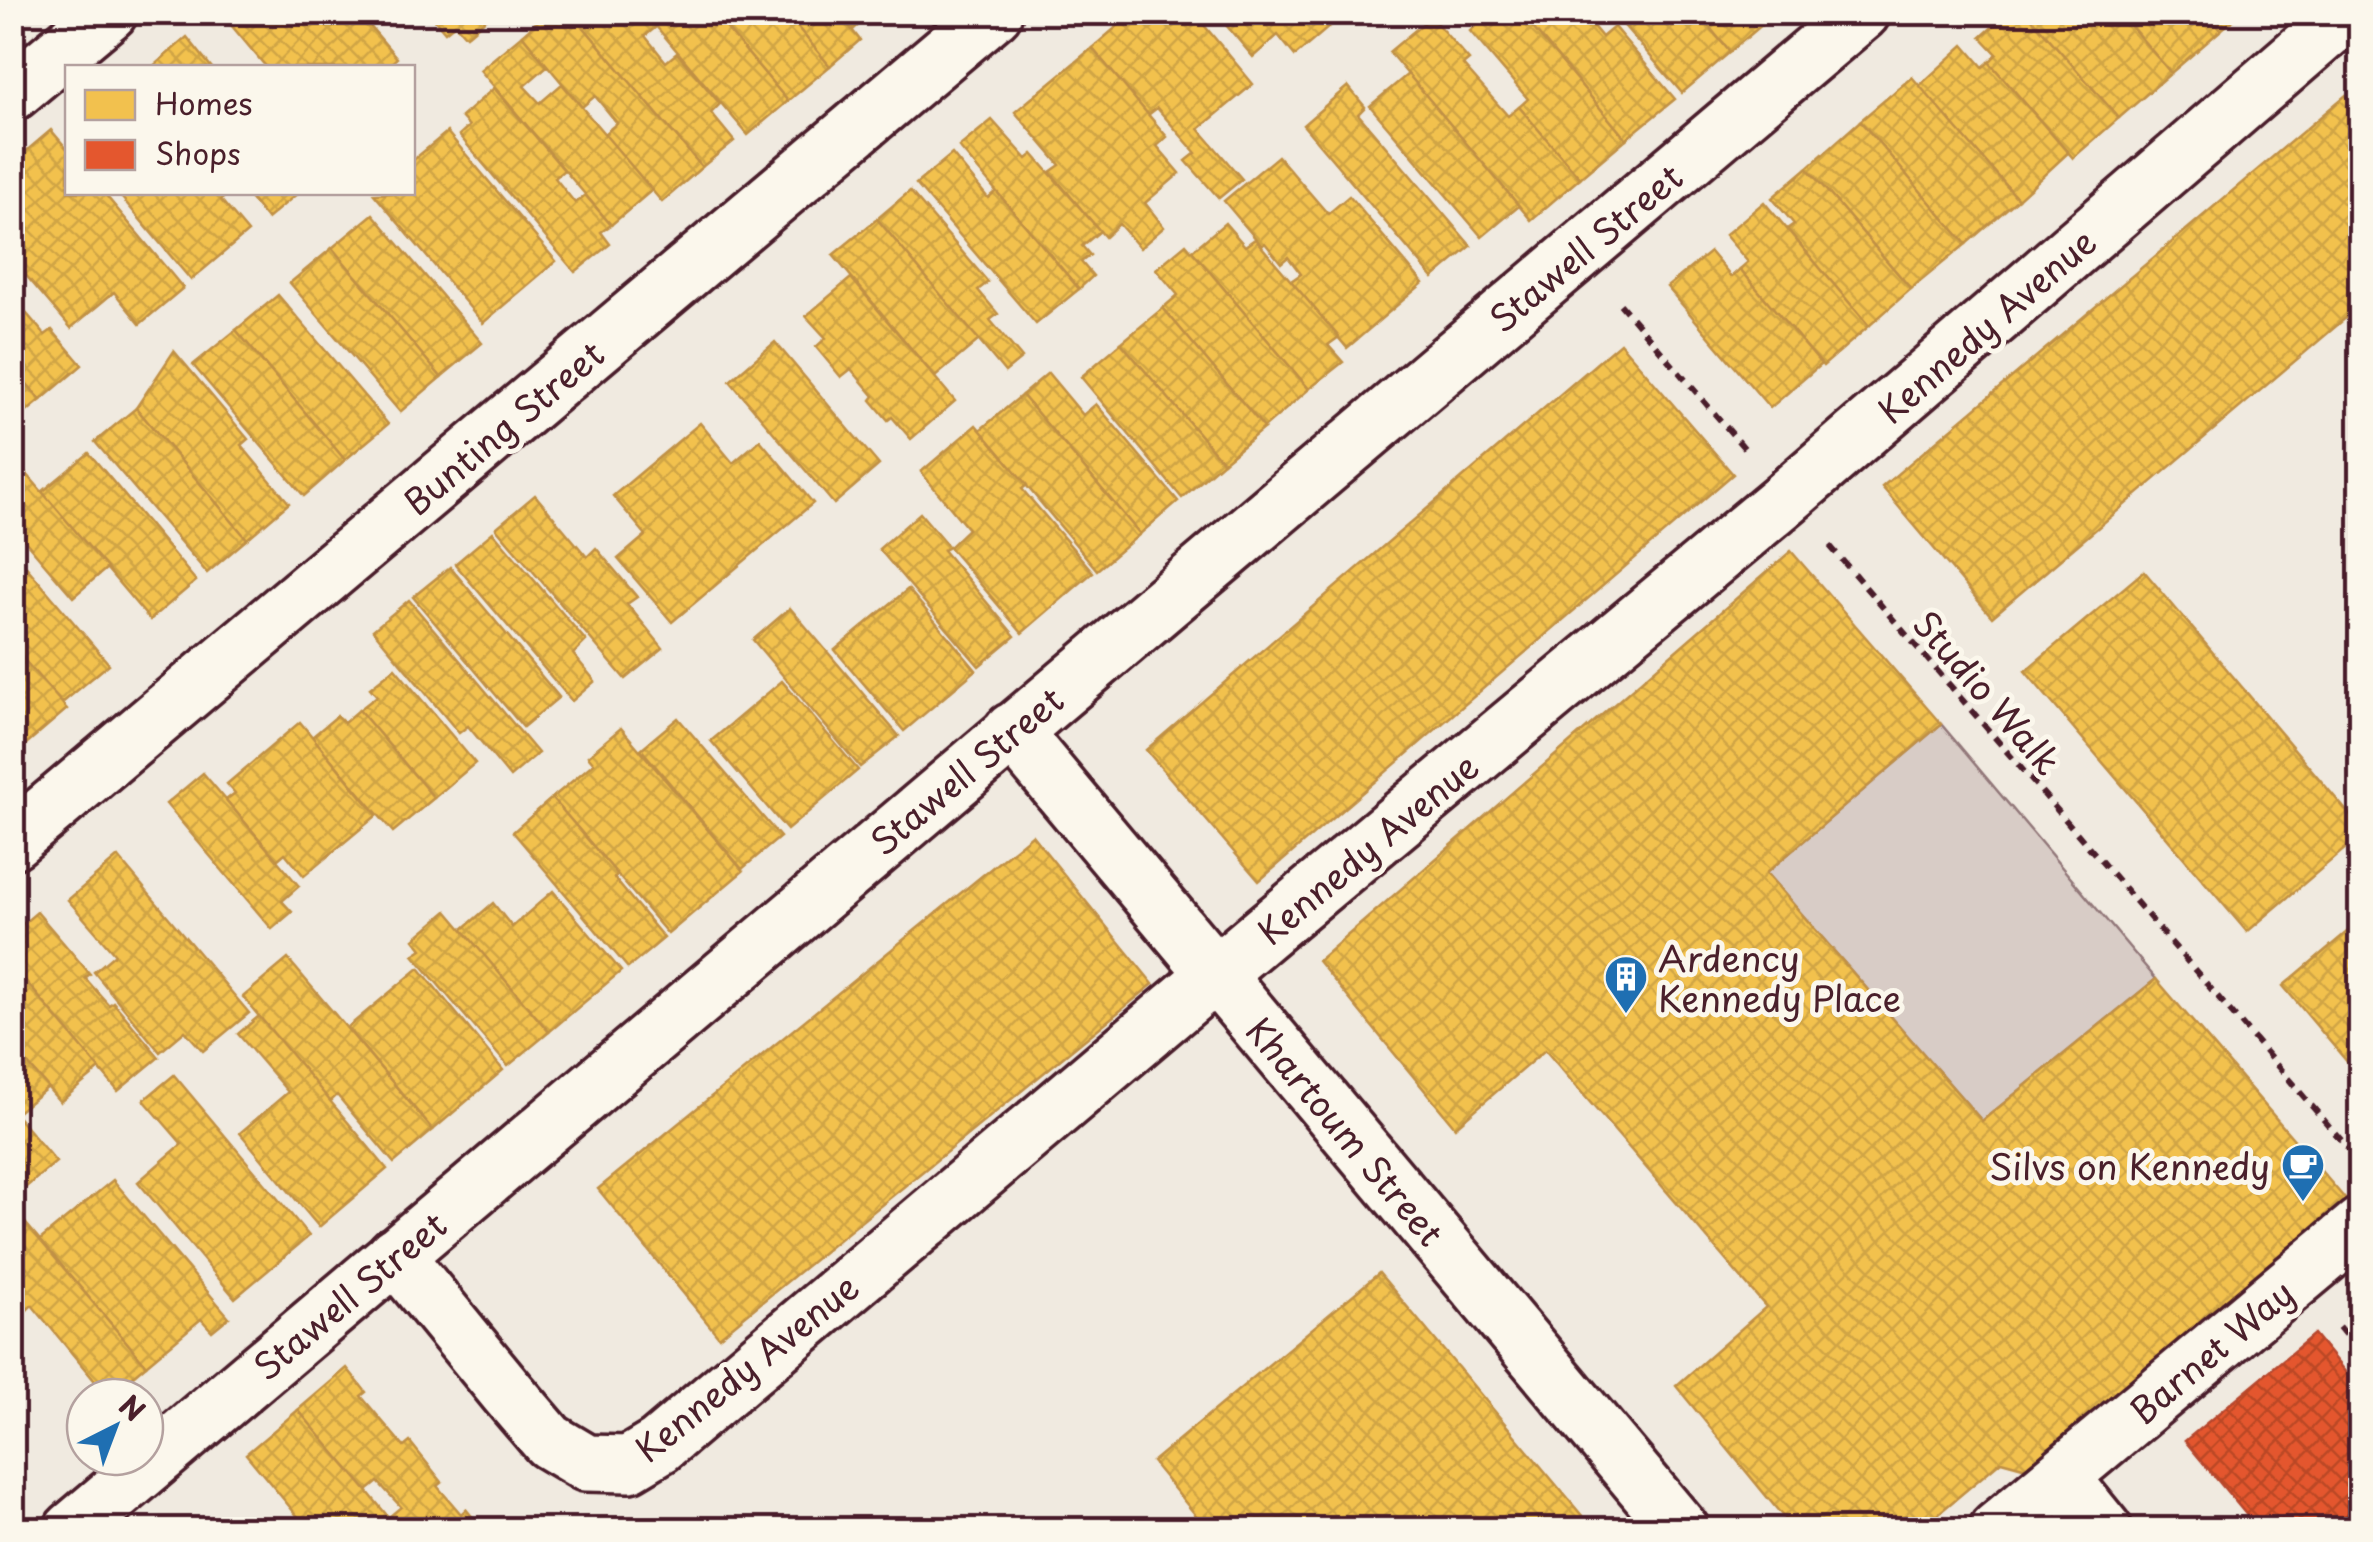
<svg xmlns="http://www.w3.org/2000/svg" width="2373" height="1542" font-family="'Playpen Sans',sans-serif">
  <style>
    .green { fill: #d8ccc6; stroke: #917678; stroke-width: 2.5 }
    .homes { fill: url(#homes-cross-hatch); stroke: #c09044; stroke-width: 2.5 }
    .shops { fill: url(#shops-cross-hatch); stroke: #b6462d; stroke-width: 2.5 }
    .lines { fill: none; stroke-linecap: round; stroke-linejoin: round }
    .minor-casing { stroke: #4a1f2b; stroke-width: 62 }
    .path { stroke: #4a1f2b; stroke-width: 6; stroke-dasharray: 10 8; stroke-linecap: butt }
    .minor { stroke: #fbf7ec; stroke-width: 55 }
    .labels { text-anchor: middle; dominant-baseline: central; stroke-width: 10; stroke-linejoin: round; paint-order: stroke }
    .street-label { font-size: 35px; fill: #4a1f2b; stroke: #fbf7ec }
    .poi-label { font-size: 35px; fill: #4a1f2b; stroke: #fbf7ec; text-anchor: start }
  </style>
  <defs>
    <pattern id="homes-cross-hatch" width="8" height="8" patternUnits="userSpaceOnUse" patternTransform="scale(2.5)"><rect width="8" height="8" fill="#f2c14e"/><path d="M0 0l8 8M0 8l8-8" fill="none" stroke="#d1a544"/></pattern>
    <pattern id="shops-cross-hatch" width="8" height="8" patternUnits="userSpaceOnUse" patternTransform="scale(2.5)"><rect width="8" height="8" fill="#e4572e"/><path d="M0 0l8 8M0 8l8-8" fill="none" stroke="#bb4727"/></pattern>
  </defs>
  <rect width="100%" height="100%" fill="#f0eae0"/>
  <filter id="ink" filterUnits="userSpaceOnUse"><feTurbulence type="fractalNoise" baseFrequency=".01" numOctaves="2"/><feDisplacementMap in="SourceGraphic" scale="20" xChannelSelector="R" yChannelSelector="G"/><feConvolveMatrix kernelMatrix="1 2 1 2 8 2 1 2 1" color-interpolation-filters="sRGB"/></filter>
  <g filter="url(#ink)">
    <!-- green -->
    <polygon class="green" points="1941,724 2156,979 1982,1121 1766,873"/>
    <!-- homes -->
    <g class="homes">
      <polygon points="358,12 397,58 386,68 267,68 221,13"/>
      <polygon points="428,12 494,12 466,36 455,24 445,32"/>
      <polygon points="548,12 571,12 702,167 662,202 604,134 617,123 595,96 582,107 522,35"/>
      <polygon points="571,12 644,12 656,27 645,36 666,62 677,53 720,104 711,113 734,141 702,167"/>
      <polygon points="644,12 713,12 788,101 748,135"/>
      <polygon points="713,12 785,12 830,66 788,101"/>
      <polygon points="785,12 838,12 860,40 830,66"/>
      <polygon points="838,12 873,12 853,30"/>
      <polygon points="1134,12 1193,12 1253,84 1199,129 1242,179 1219,198 1186,161 1196,153 1157,108 1148,115 1092,48"/>
      <polygon points="1215,12 1341,12 1343,15 1295,56 1278,35 1253,57"/>
      <polygon points="1478,12 1520,12 1626,139 1580,178 1519,107 1528,99 1470,31 1483,19"/>
      <polygon points="1520,12 1581,12 1602,37 1614,27 1675,99 1626,139"/>
      <polygon points="1632,12 1697,12 1730,52 1682,93 1621,22"/>
      <polygon points="1697,12 1777,12 1730,52"/>
      <polygon points="2009,12 2026,12 2119,118 2073,158 1989,62 1997,54 1981,37"/>
      <polygon points="2026,12 2119,12 2171,73 2119,118"/>
      <polygon points="2119,12 2207,12 2221,30 2171,73"/>
      <polygon points="2207,12 2243,12 2221,30"/>
      <polygon points="1431,17 1469,60 1463,65 1508,116 1519,107 1580,178 1531,220 1389,52"/>
      <polygon points="522,35 547,66 524,86 540,103 562,84 652,190 611,225 480,70"/>
      <polygon points="187,37 212,68 151,68"/>
      <polygon points="1964,45 1983,67 1989,62 2068,153 2018,199 1919,86"/>
      <polygon points="1092,48 1167,137 1157,146 1180,173 1145,203 1164,227 1140,248 1119,224 1105,237 1050,172 1060,165 1015,112"/>
      <polygon points="1408,74 1519,206 1482,237 1370,106"/>
      <polygon points="1912,77 2018,199 1966,244 1860,121"/>
      <polygon points="1348,86 1365,107 1358,114 1471,246 1433,278 1303,125"/>
      <polygon points="494,88 564,170 555,178 575,203 585,195 611,225 601,232 610,244 575,272 459,135 469,126 461,117"/>
      <polygon points="2346,95 2360,113 2360,306 1992,617 1882,487"/>
      <polygon points="992,120 1027,159 1033,154 1100,231 1082,246 1090,255 1081,262 1093,276 1079,289 959,147"/>
      <polygon points="1860,121 1966,244 1911,289 1807,168"/>
      <polygon points="51,130 68,150 68,192 103,192 183,288 140,324 114,292 71,328 12,259 12,199 25,188 12,173 12,163"/>
      <polygon points="447,132 556,261 483,323 374,194 412,192 412,161"/>
      <polygon points="952,154 988,198 996,191 1079,289 1036,324 916,184"/>
      <polygon points="1278,156 1328,214 1349,196 1423,283 1347,348 1291,281 1301,274 1288,257 1281,263 1265,243 1262,246 1224,201"/>
      <polygon points="1807,168 1911,289 1869,326 1787,229 1794,224 1772,198"/>
      <polygon points="910,191 988,282 978,290 998,314 990,320 1022,358 1005,372 877,219"/>
      <polygon points="117,192 229,192 221,200 248,232 191,280"/>
      <polygon points="245,192 297,192 298,193 267,219"/>
      <polygon points="1764,202 1869,326 1823,366 1740,269 1748,262 1725,235"/>
      <polygon points="373,214 482,343 441,377 332,248"/>
      <polygon points="877,219 979,340 935,377 833,255"/>
      <polygon points="1225,223 1245,246 1255,239 1339,337 1328,345 1343,362 1309,389 1192,251"/>
      <polygon points="1186,244 1309,389 1264,428 1163,308 1178,295 1156,269"/>
      <polygon points="332,248 441,377 400,412 290,283"/>
      <polygon points="1710,252 1731,277 1740,269 1821,364 1770,408 1667,287"/>
      <polygon points="851,278 955,401 911,439 892,417 888,420 871,400 874,396 851,369 841,377 816,347 826,338 806,316"/>
      <polygon points="12,284 22,295 15,300 45,335 52,330 82,365 41,400 12,367"/>
      <polygon points="278,295 388,424 345,460 236,330"/>
      <polygon points="1163,308 1264,428 1223,462 1121,343"/>
      <polygon points="236,330 345,460 304,496 193,365"/>
      <polygon points="775,342 879,465 834,504 730,381"/>
      <polygon points="1121,343 1223,462 1182,498 1081,377"/>
      <polygon points="1620,343 1733,474 1259,881 1146,750"/>
      <polygon points="174,351 248,439 241,445 289,503 247,539 136,408"/>
      <polygon points="12,367 41,400 12,424"/>
      <polygon points="1048,373 1083,415 1096,404 1178,501 1140,534 1022,395"/>
      <polygon points="1022,395 1140,534 1097,570 980,430"/>
      <polygon points="136,408 247,539 207,573 95,442"/>
      <polygon points="700,423 733,463 760,440 813,503 672,622 618,559 646,535 613,496"/>
      <polygon points="976,425 1027,485 1022,489 1093,572 1022,633 949,547 968,529 921,472"/>
      <polygon points="89,453 196,581 150,620 42,492"/>
      <polygon points="21,467 107,568 73,597 14,528 12,529 12,473"/>
      <polygon points="535,495 587,557 596,548 637,597 627,604 663,648 625,679 496,528"/>
      <polygon points="920,513 949,547 943,550 1015,636 979,666 879,549"/>
      <polygon points="493,532 586,641 573,654 595,681 572,701 455,564"/>
      <polygon points="12,550 109,664 61,704 12,646 12,639 16,636 12,632"/>
      <polygon points="1791,551 1941,724 1766,873 1982,1121 2156,979 2347,1201 2034,1470 2001,1461 1919,1530 1794,1530 1676,1386 1766,1307 1545,1050 1455,1127 1318,961"/>
      <polygon points="450,567 559,697 523,727 413,597"/>
      <polygon points="2144,571 2360,827 2360,836 2247,932 2025,671"/>
      <polygon points="908,589 976,670 904,731 835,650"/>
      <polygon points="409,600 538,753 510,777 468,726 459,733 373,630"/>
      <polygon points="790,608 899,736 860,767 753,640"/>
      <polygon points="12,646 67,709 12,756"/>
      <polygon points="395,668 475,763 434,798 359,710 377,696 370,688"/>
      <polygon points="782,681 858,770 787,830 711,741"/>
      <polygon points="359,710 434,798 393,832 312,737 337,716 344,723"/>
      <polygon points="678,718 780,837 742,869 641,749"/>
      <polygon points="300,722 377,815 304,876 285,853 277,860 226,800 235,793 227,784"/>
      <polygon points="621,728 743,871 668,934 552,798 594,763 588,756"/>
      <polygon points="203,773 299,886 282,901 292,912 272,929 166,804"/>
      <polygon points="552,798 618,875 614,878 664,938 628,968 513,832"/>
      <polygon points="1032,835 1153,984 719,1337 598,1189"/>
      <polygon points="118,857 249,1013 203,1051 185,1031 160,1052 94,972 115,954 68,900"/>
      <polygon points="553,891 621,971 549,1032 462,930 493,903 512,927"/>
      <polygon points="447,911 549,1032 508,1066 413,955 422,949 414,939"/>
      <polygon points="37,912 90,974 85,978 109,1005 113,1002 159,1057 118,1091 12,965 12,933"/>
      <polygon points="2360,921 2360,1077 2283,986"/>
      <polygon points="288,959 433,1130 394,1163 337,1095 330,1102 243,997"/>
      <polygon points="12,965 100,1069 60,1102 12,1046"/>
      <polygon points="419,968 503,1070 433,1130 347,1028"/>
      <polygon points="259,1016 387,1169 319,1227 240,1133 288,1092 238,1034"/>
      <polygon points="12,1046 48,1087 15,1114 56,1162 20,1192 12,1183"/>
      <polygon points="174,1075 309,1236 235,1298 138,1182 182,1144 144,1100"/>
      <polygon points="113,1180 229,1317 212,1331 201,1319 146,1365 40,1240"/>
      <polygon points="22,1219 146,1365 108,1397 32,1305 24,1313 12,1299 12,1271 24,1261 12,1247 12,1227"/>
      <polygon points="1379,1273 1594,1530 1208,1530 1152,1462"/>
      <polygon points="347,1368 366,1392 361,1396 404,1447 410,1442 442,1482 437,1486 461,1514 466,1509 483,1530 399,1530 389,1517 401,1507 378,1482 367,1491 298,1410"/>
      <polygon points="298,1410 367,1491 399,1530 309,1530 246,1454"/>
    </g>
    <!-- shops -->
    <polygon class="shops" points="2314,1334 2360,1390 2360,1530 2259,1530 2185,1441"/>
    <g class="lines">
      <!-- minor casing -->
      <g class="minor-casing">
        <g id="minor">
          <polyline points="12,93 109,12"/>
          <polyline points="1012,731 1681,1530"/>
          <polyline points="12,841 994,12"/>
          <polyline points="395,1255 508,1393 549,1441 586,1463 629,1464 659,1446 1263,934 1787,497 2348,12"/>
          <polyline points="2061,1477 2104,1530"/>
          <polyline points="72,1530 1862,12"/>
          <polyline points="1997,1530 2360,1226"/>
        </g>
      </g>
      <!-- path -->
      <g class="path">
        <polyline points="1620,304 1746,450"/>
        <polyline points="1830,546 2360,1162"/>
        <polyline points="2339,1327 2360,1353"/>
      </g>
      <!-- minor -->
      <use href="#minor" class="minor"/>
    </g>
  </g>
  <!-- icons -->
  <defs>
    <g id="building-pin" transform="scale(2.25)"><path d="M0 17L-7.5 6A9.5 9.5 0 1 1 7.5 6Z" fill="#1f6fb2" stroke="#fbf7ec"/><path d="M-4-6H4V6H1V3H-1V6H-4ZM-2.5-4.3h1.7v1.8h-1.7ZM.8-4.3h1.7v1.8H.8ZM-2.5-1h1.7V.8h-1.7ZM.8-1h1.7V.8H.8Z" fill="#fff"/></g>
    <g id="cafe-pin" transform="scale(2.25)"><path d="M0 17L-7.5 6A9.5 9.5 0 1 1 7.5 6Z" fill="#1f6fb2" stroke="#fbf7ec"/><path d="M-5.5-4.5H6V0H3Q3 3.5 0 3.5H-2.5Q-5.5 3.5-5.5 0ZM3-3.2v2h1.7v-2ZM-6 4.5H4V6H-6Z" fill="#fff"/></g>
  </defs>
  <g fill-rule="evenodd">
    <use href="#building-pin" x="1626" y="977"/>
    <use href="#cafe-pin" x="2303" y="1165"/>
  </g>
  <g class="labels">
    <!-- street labels -->
    <g class="street-label">
      <text transform="translate(1585 247) rotate(-40)">Stawell Street</text>
      <text transform="translate(1986 325) rotate(-41)">Kennedy Avenue</text>
      <text transform="translate(503 427) rotate(-40)">Bunting Street</text>
      <text transform="translate(1988 692) rotate(49)">Studio Walk</text>
      <text transform="translate(966 770) rotate(-40)">Stawell Street</text>
      <text transform="translate(1367 848) rotate(-40)">Kennedy Avenue</text>
      <text transform="translate(1346 1131) rotate(50)">Khartoum Street</text>
      <text transform="translate(349 1295) rotate(-40)">Stawell Street</text>
      <text transform="translate(2211 1351) rotate(-40)">Barnet Way</text>
      <text transform="translate(746 1367) rotate(-39)">Kennedy Avenue</text>
    </g>
    <!-- poi labels -->
    <g class="poi-label">
      <text x="1658" y="957">Ardency<tspan x="1658" dy="40">Kennedy Place</tspan></text>
      <text x="2270" y="1165" text-anchor="end">Silvs on Kennedy</text>
    </g>
  </g>
  <!-- margin -->
  <rect width="2373" height="1542" fill="none" stroke="#fbf7ec" stroke-width="50"/>
  <rect x="25" y="25" width="2323" height="1492" fill="none" stroke="#4a1f2b" stroke-width="4" filter="url(#ink)"/>
  <!-- legend -->
  <rect x="65" y="65" width="350" height="130" fill="#fbf7ec" stroke="#b4a19f" stroke-width="2.5"/>
  <rect x="85" y="90" width="50" height="30" fill="#f2c14e" stroke="#b4a19f" stroke-width="2.5"/>
  <text x="155" y="115" font-size="30" fill="#4a1f2b">Homes</text>
  <rect x="85" y="140" width="50" height="30" fill="#e4572e" stroke="#b4a19f" stroke-width="2.5"/>
  <text x="155" y="165" font-size="30" fill="#4a1f2b">Shops</text>
  <!-- north arrow -->
  <g transform="translate(115 1427) rotate(42)"><circle r="48" fill="#fbf7ec" stroke="#b4a19f" stroke-width="2.5"/>
  <path d="M0-8L18 38L0 25L-18 38Z" fill="#1f6fb2"/>
  <text y="-15" font-size="28" font-weight="bold" text-anchor="middle" fill="#4a1f2b">N</text>
  </g>
</svg>
